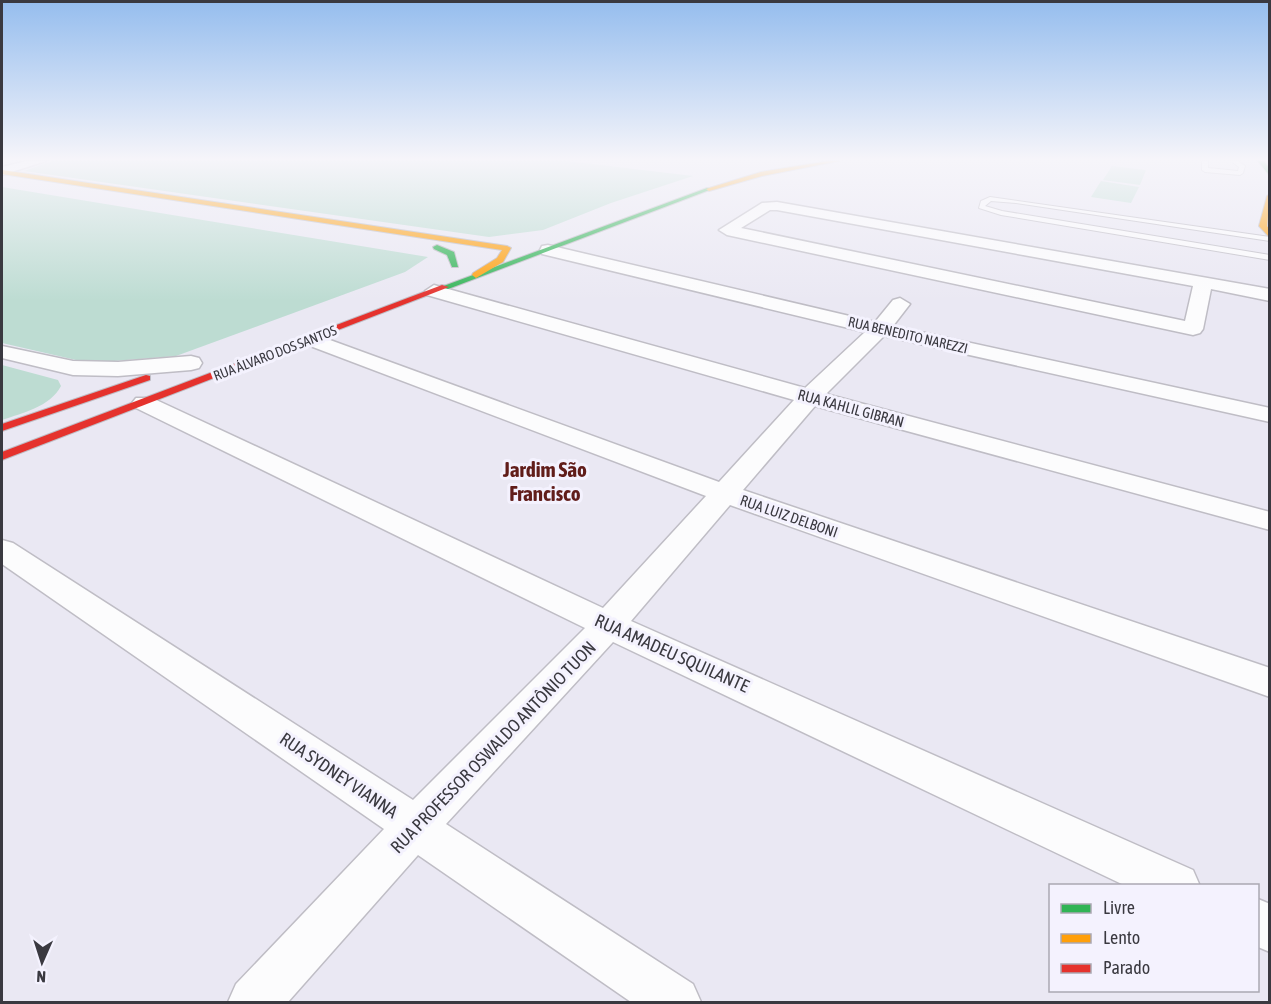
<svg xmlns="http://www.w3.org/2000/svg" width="1271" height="1004" font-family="'Asap Condensed',sans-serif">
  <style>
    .green { fill: #bddcd2 }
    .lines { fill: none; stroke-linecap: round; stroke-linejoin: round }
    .lane-casing { stroke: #bfbdc5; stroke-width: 2 }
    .street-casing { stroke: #bfbdc5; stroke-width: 3 }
    .fast-casing { stroke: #bfbdc5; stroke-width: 2 }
    .slow-casing { stroke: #bfbdc5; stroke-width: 2 }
    .jam-casing { stroke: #bfbdc5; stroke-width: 2 }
    .lane { fill: #fcfcfd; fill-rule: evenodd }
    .street { fill: #fcfcfd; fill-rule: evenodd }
    .fast { fill: #30b455; fill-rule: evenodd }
    .slow { fill: #ff9f0a; fill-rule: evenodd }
    .jam { fill: #e5322d; fill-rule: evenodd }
    .labels { text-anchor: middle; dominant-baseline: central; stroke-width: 6; stroke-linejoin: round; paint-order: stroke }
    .far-street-label { font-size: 14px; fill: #3a3940; stroke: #f4f2fe }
    .street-label { font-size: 15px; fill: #3a3940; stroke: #f4f2fe }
    .near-street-label { font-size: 18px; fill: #3a3940; stroke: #f4f2fe }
    .district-label { font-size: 21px; font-weight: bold; fill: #611d1a; stroke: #f4f2fe }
  </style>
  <rect width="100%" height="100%" fill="#eae8f3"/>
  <!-- green -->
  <g class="green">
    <polygon points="52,161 567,161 693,176 611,203 543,230 489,237 24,171"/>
    <polygon points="1112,166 1146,170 1140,185 1103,180"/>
    <polygon points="1101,181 1139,187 1131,203 1091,197"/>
    <polygon points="2,187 428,257 405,272 176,356 89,363 2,343"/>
    <path d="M2,365L58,380L61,386C50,407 22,413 2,420Z"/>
  </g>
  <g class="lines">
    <!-- lane casing -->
    <g class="lane-casing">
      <g id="lane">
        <polygon points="1202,161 1208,161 1208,168 1238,171 1239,167 1231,161 1238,161 1245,166 1243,173 1240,175 1205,172 1202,170"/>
        <polygon points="990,197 1270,237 1270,241 1016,203 991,201 985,206 1002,211 1270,255 1270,260 1001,215 979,208 981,201"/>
      </g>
    </g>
    <!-- street casing -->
    <g class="street-casing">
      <g id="street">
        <polygon points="27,161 46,161 2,175 2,167"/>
        <path d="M777,202L1270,289V301L1211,289L1203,329L1200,333L1193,335L727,235L719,230L762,203ZM770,210H777L1193,286L1185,321L741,228Z"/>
        <polygon points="548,245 875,322 893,300 900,298 910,304 893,326 1270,408 1270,422 884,336 826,394 1270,512 1270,530 815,406 743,490 1270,668 1270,697 730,505 631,621 1193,870 1200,886 1126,886 613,642 446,824 693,984 701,1002 631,1002 418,855 288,1002 228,1002 236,984 384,829 2,564 2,540 13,543 413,800 585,628 136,408 132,403 136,398 152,398 603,608 706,496 305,344 302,340 305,336 319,336 719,482 794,400 427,295 425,291 434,285 441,287 805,388 865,332 542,254 540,250 542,246"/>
        <polygon points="2,346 73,361 118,362 191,356 199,358 202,363 199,368 191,370 118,376 73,375 2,358"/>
        <polygon points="1258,899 1270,904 1270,952 1258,947"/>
      </g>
    </g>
    <!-- fast casing -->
    <g class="fast-casing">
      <g id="fast">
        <polygon points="1258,161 1264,161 1270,169 1270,176"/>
        <polygon points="707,188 712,189 448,289 441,287"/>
        <polygon points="437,245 454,252 458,267 452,267 447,255 434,249 433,247"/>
      </g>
    </g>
    <!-- slow casing -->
    <g class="slow-casing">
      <g id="slow">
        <polygon points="828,161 839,161 762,176 709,191 706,189 761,172"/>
        <polygon points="2,170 507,246 511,248 503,262 476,278 472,275 473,273 497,258 502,250 2,174"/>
        <polygon points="1270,194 1267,226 1270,230 1270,238 1259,226 1267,196"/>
      </g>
    </g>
    <!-- jam casing -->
    <g class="jam-casing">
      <g id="jam">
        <polygon points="442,285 449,287 2,460 2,452"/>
        <polygon points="146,375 150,376 150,380 2,431 2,424"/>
      </g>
    </g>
    <!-- lane -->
    <use href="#lane" class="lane"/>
    <!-- street -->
    <use href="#street" class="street"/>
    <!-- fast -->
    <use href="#fast" class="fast"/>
    <!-- slow -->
    <use href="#slow" class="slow"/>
    <!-- jam -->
    <use href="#jam" class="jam"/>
  </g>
  <!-- sky -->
  <linearGradient id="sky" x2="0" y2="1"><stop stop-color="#95bdee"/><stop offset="0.53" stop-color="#f6f5fa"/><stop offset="1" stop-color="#f6f5fa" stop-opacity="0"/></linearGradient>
  <rect width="1271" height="301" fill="url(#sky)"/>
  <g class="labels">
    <!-- far-street labels -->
    <g class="far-street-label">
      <text transform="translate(908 335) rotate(13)">RUA BENEDITO NAREZZI</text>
      <text transform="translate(275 353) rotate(-21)">RUA ÁLVARO DOS SANTOS</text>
    </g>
    <!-- street labels -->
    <g class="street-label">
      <text transform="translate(851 408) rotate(15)">RUA KAHLIL GIBRAN</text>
      <text transform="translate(789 516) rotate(19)">RUA LUIZ DELBONI</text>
    </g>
    <!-- near-street labels -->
    <g class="near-street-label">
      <text transform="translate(672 653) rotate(24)">RUA AMADEU SQUILANTE</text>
      <text transform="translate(493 747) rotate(-46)">RUA PROFESSOR OSWALDO ANTÔNIO TUON</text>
      <text transform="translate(339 775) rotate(34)">RUA SYDNEY VIANNA</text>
    </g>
    <!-- district labels -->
    <g class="district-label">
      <text x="545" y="469">Jardim São<tspan x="545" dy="24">Francisco</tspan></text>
    </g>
  </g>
  <!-- border -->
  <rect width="1271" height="1004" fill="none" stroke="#3a3940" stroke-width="6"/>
  <!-- legend -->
  <rect x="1049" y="884" width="210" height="108" fill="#f4f2fe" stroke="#aaa8b2" stroke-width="1.5"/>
  <rect x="1061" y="904" width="30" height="9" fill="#30b455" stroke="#aaa8b2" stroke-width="1.5"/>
  <text x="1103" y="914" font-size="18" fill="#3a3940">Livre</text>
  <rect x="1061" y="934" width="30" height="9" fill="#ff9f0a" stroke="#aaa8b2" stroke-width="1.5"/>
  <text x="1103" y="944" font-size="18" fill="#3a3940">Lento</text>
  <rect x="1061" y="964" width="30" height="9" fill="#e5322d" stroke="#aaa8b2" stroke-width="1.5"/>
  <text x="1103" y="974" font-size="18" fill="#3a3940">Parado</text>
  <!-- north arrow -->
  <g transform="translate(42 962) rotate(183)" stroke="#f4f2fe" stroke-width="4.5" paint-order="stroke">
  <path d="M0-4.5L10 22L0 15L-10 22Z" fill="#3a3940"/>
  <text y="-9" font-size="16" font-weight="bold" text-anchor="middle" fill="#3a3940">N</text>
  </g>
</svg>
